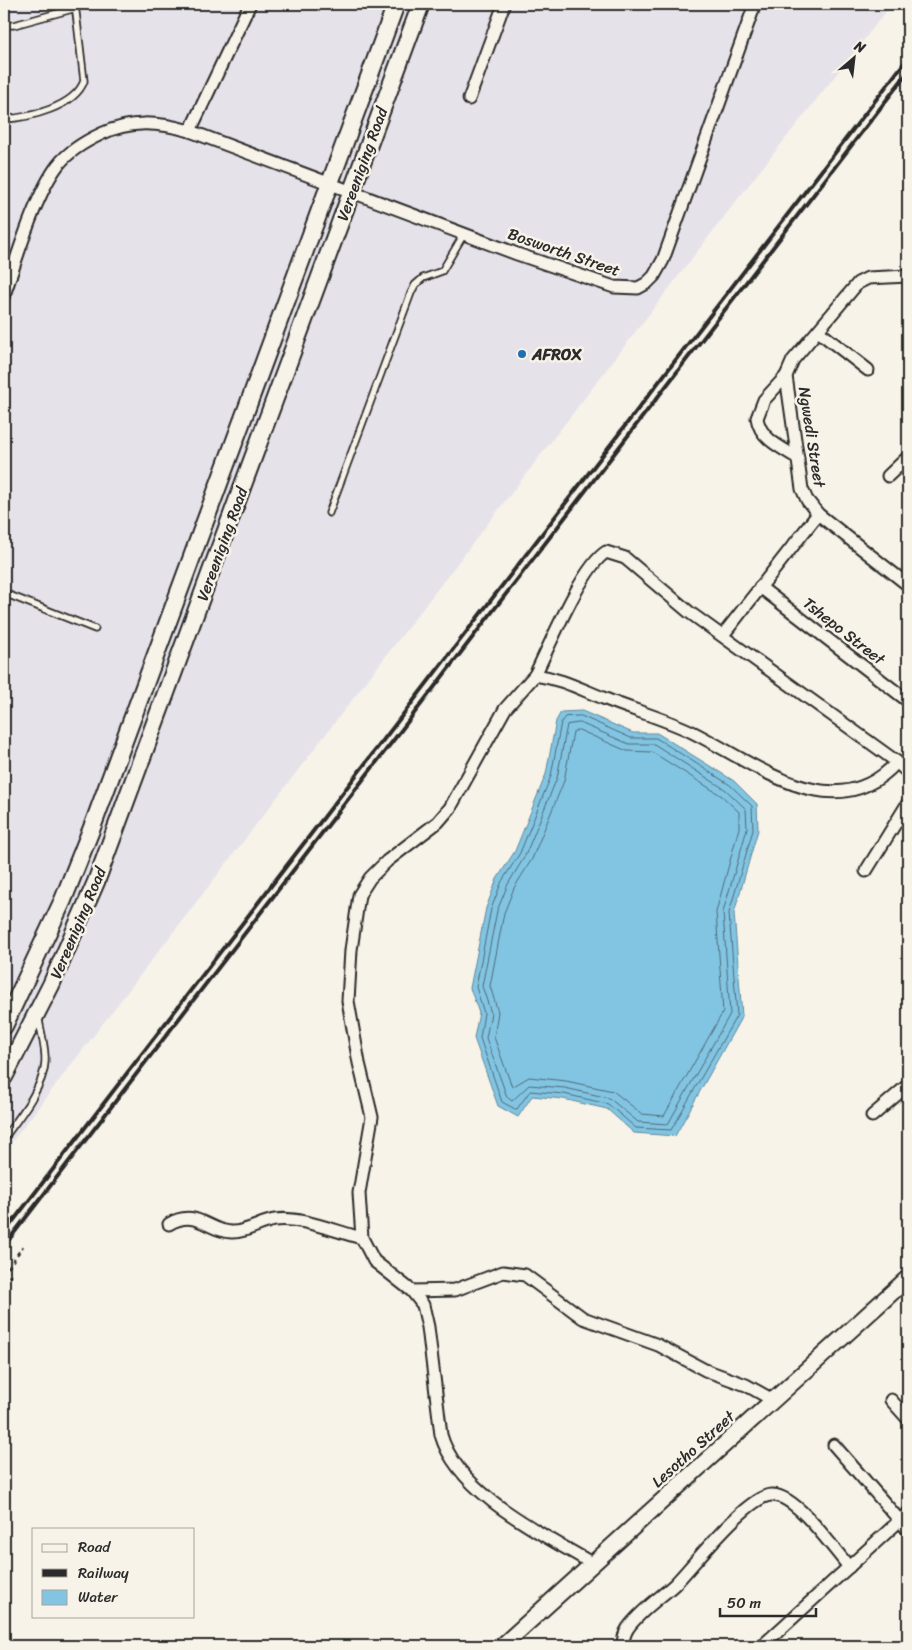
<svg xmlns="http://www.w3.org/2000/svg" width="912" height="1650" font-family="Sriracha,sans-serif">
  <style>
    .built { fill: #e5e2ea }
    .water { fill: #82c5e3; stroke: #5f8799 }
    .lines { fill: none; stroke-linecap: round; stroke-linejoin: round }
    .shore { stroke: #4e6975; stroke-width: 1 }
    .service-casing { stroke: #2b2b2b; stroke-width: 9 }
    .minor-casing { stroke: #2b2b2b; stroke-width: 15 }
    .tertiary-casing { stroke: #2b2b2b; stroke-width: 19 }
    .secondary-casing { stroke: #2b2b2b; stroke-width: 20 }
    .path { stroke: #2b2b2b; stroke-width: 2.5; stroke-dasharray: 4 4; stroke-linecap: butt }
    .service { stroke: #f7f3e8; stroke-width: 5.5 }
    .minor { stroke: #f7f3e8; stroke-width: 11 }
    .tertiary { stroke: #f7f3e8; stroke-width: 15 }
    .secondary { stroke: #f7f3e8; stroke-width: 16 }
    .rail { stroke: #2b2b2b; stroke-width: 4 }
    .poi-dot { fill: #1f6fb2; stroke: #f7f3e8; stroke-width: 2 }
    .labels { text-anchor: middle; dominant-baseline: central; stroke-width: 5; stroke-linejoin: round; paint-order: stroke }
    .street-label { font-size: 16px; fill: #2b2b2b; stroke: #f7f3e8 }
    .poi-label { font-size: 16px; font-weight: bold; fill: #2b2b2b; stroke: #f7f3e8; text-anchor: start }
  </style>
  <rect width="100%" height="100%" fill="#f7f3e8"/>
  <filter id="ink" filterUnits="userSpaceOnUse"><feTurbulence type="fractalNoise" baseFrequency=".02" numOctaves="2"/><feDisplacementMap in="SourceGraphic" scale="10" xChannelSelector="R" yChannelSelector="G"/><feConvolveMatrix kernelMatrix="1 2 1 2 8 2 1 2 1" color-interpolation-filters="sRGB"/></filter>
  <g filter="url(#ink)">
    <!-- built -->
    <polygon class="built" points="4,4 892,4 740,196 4,1152"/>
    <!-- water -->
    <polygon class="water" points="582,711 633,733 657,733 734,781 757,804 758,830 734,913 742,1016 675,1136 634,1133 607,1109 563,1099 532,1096 518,1117 498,1106 474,1038 479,1013 470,988 486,908 497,879 515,851 546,774 556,721 561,712"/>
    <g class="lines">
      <!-- shore -->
      <g class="shore">
        <polygon points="581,716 631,738 656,738 730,785 752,806 753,830 729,913 737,1015 671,1130 636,1128 608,1104 564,1094 530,1091 517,1109 515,1109 502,1102 480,1038 484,1013 476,987 491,909 502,881 520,853 551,776 561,722 565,717"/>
        <polygon points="580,723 629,744 654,744 726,790 746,809 747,829 723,912 730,1014 668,1124 638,1122 609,1098 565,1088 529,1085 512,1101 507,1097 486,1038 491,1013 482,986 497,911 508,884 525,856 557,778 567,725"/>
        <polygon points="579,730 627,751 652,752 722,796 739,812 739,828 716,912 723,1012 664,1116 642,1114 613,1091 566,1081 529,1077 512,1087 494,1037 498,1012 490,986 504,913 514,888 532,859 564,781 573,732"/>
      </g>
      <!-- service casing -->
      <g class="service-casing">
        <g id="service">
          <polyline points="4,25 14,25 76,8"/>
          <path d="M4,119C28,118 75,107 84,81L75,4"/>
          <polyline points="329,513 411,293 415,285 423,278 442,271 464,234"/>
          <polyline points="4,593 95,629"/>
          <path d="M4,1138C18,1119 44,1087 45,1062C46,1048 41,1033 39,1020"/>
        </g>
      </g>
      <!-- minor casing -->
      <g class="minor-casing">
        <g id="minor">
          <polyline points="469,99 504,4"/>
          <polyline points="190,131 250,4"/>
          <polyline points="908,276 868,278 858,283 793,360 786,376 802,489 807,500 818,514 908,585"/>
          <path d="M4,295C17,258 35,195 58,165C69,151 84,142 101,134C131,120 158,122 190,131L517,254L614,287L638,288L647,283L654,276L663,260L755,4"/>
          <polyline points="818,331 868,370"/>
          <path d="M786,376L764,400L757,418C760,439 782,448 798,458"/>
          <polyline points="888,476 908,457"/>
          <polyline points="760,587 908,701"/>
          <polyline points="723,635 818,514"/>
          <path d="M535,675C549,647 582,567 606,552L625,558L689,612L897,762L908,773"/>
          <polyline points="866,871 908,803"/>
          <polyline points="872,1116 908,1085"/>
          <path d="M169,1224C197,1208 207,1231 231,1232C245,1233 261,1222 275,1220C300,1216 337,1232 362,1238"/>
          <polyline points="412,1291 455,1290 503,1272 525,1275 583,1318 658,1345 705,1370 746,1385 773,1400"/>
          <polyline points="891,1400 908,1419"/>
          <polyline points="834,1445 908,1530"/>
          <path d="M593,1564C543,1534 458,1494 441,1435L428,1327L423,1305L412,1291L374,1261L362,1238L359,1193L372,1117L359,1063L348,1001L351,950L359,895L370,878L387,861L438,822L450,808L505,709L535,675C562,679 578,688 603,698C632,710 663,718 692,732C755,763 835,831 897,762"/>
          <path d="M623,1646C623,1640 624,1634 628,1628C640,1611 660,1598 675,1584C693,1566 749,1493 773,1495C797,1496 833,1548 849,1567"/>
          <polyline points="762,1646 908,1513"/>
        </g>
      </g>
      <!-- tertiary casing -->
      <g class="tertiary-casing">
        <polyline id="tertiary" points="502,1646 908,1278"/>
      </g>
      <!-- secondary casing -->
      <g class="secondary-casing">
        <g id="secondary">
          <polyline points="4,1026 63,900 93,825 396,4"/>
          <polyline points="4,1077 51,985 96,882 421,4"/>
        </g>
      </g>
      <!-- path -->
      <g class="path">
        <polyline points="4,1264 8,1268 4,1274"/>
        <polyline points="8,1268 23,1246"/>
        <polyline points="4,1284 13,1272"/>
      </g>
      <!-- service -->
      <use href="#service" class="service"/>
      <!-- minor -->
      <use href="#minor" class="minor"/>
      <!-- tertiary -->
      <use href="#tertiary" class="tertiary"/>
      <!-- secondary -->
      <use href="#secondary" class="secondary"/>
      <!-- rail -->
      <g class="rail">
        <polyline points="4,1233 908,58"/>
        <polyline points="4,1246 908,72"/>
      </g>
    </g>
  </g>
  <!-- markers -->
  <circle class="poi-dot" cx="522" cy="354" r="5"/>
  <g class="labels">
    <!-- street labels -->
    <g class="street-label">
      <text transform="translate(362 164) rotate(-70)">Vereeniging Road</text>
      <text transform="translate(564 252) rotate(19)">Bosworth Street</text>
      <text transform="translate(812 437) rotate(81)">Ngwedi Street</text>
      <text transform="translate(222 544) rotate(-70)">Vereeniging Road</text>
      <text transform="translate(844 631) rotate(38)">Tshepo Street</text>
      <text transform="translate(78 923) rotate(-67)">Vereeniging Road</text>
      <text transform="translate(693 1449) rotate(-42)">Lesotho Street</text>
    </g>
    <!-- poi labels -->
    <g class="poi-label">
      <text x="532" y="354">AFROX</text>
    </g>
  </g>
  <!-- margin -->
  <rect width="912" height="1650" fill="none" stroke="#f7f3e8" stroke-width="20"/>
  <rect x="10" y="10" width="892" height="1630" fill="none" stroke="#2b2b2b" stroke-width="2" filter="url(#ink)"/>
  <!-- legend -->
  <rect x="32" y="1528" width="162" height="90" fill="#f7f3e8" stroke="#a5a39c"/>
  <rect x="42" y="1544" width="25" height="8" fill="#f7f3e8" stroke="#a5a39c"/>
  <text x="78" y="1552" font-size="15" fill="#2b2b2b">Road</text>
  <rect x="42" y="1569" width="25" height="8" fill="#2b2b2b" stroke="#a5a39c"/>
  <text x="78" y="1578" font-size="15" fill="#2b2b2b">Railway</text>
  <rect x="42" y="1590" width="25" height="15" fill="#82c5e3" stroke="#a5a39c"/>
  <text x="78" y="1602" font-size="15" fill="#2b2b2b">Water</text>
  <!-- north arrow -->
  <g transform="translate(854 58) rotate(28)" stroke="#f7f3e8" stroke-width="4" paint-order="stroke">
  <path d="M0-4L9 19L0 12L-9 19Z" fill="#2b2b2b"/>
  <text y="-8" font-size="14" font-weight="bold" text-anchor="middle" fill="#2b2b2b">N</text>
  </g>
  <!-- scale -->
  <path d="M720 1608v8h96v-8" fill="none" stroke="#2b2b2b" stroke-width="2.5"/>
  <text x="727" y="1608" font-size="15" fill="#2b2b2b" stroke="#f7f3e8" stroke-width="4" paint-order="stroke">50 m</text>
</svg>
